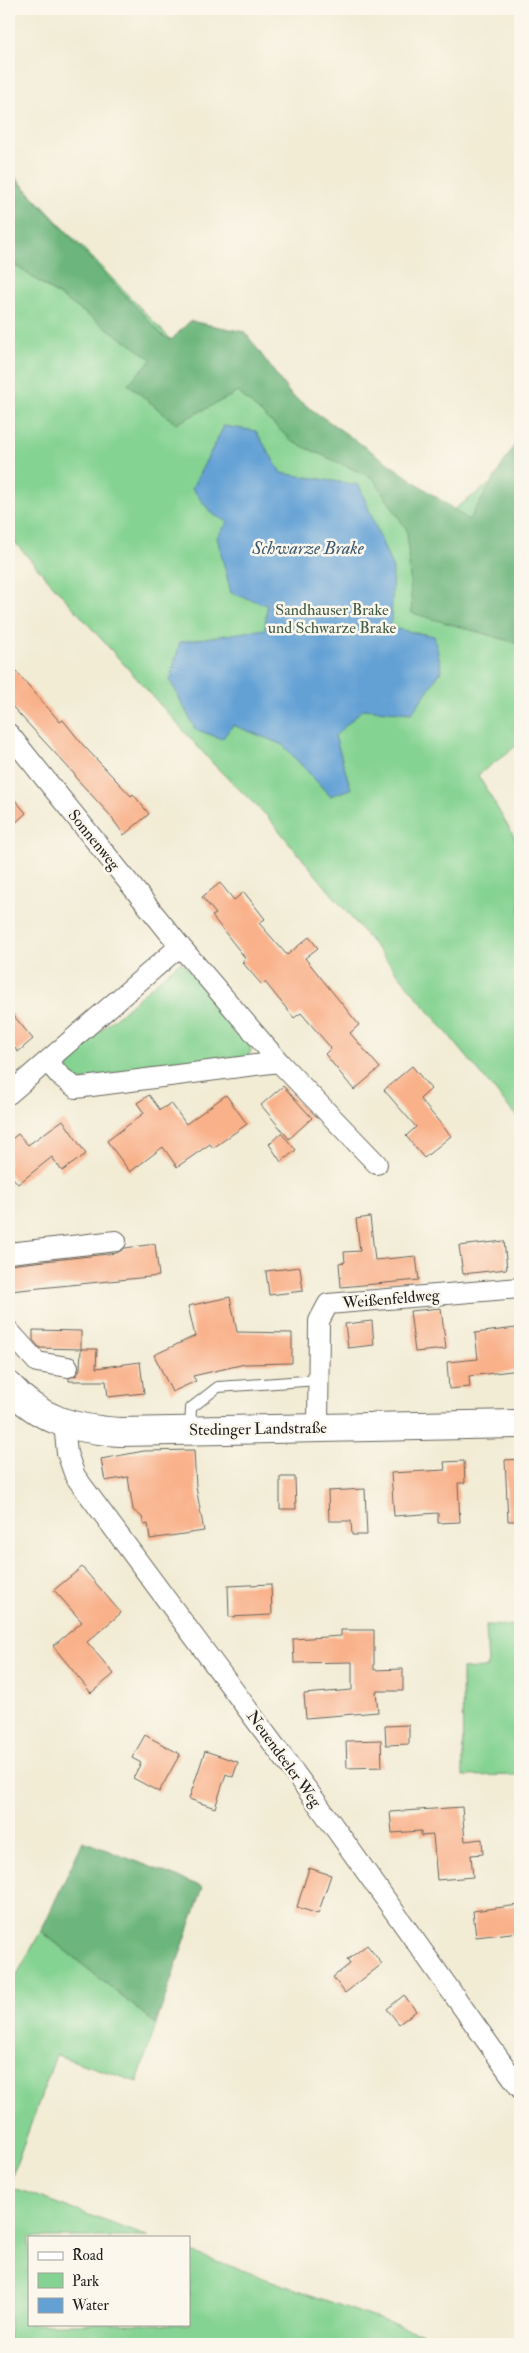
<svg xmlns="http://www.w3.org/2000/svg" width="529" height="2353" font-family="'IM FELL Double Pica',serif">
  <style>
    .green { fill: #85d392; stroke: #507857 }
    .forest { fill: #6cb57c; stroke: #44684c }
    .water { fill: #63a1d5; stroke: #405e78 }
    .building { fill: #f9b18a }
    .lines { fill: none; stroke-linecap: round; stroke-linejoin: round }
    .lane-casing { stroke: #67655d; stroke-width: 12 }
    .street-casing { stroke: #67655d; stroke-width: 22 }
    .secondary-casing { stroke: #67655d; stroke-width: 30 }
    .lane { stroke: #fff; stroke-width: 10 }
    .street { stroke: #fff; stroke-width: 20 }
    .secondary { stroke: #fff; stroke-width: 28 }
    .labels { text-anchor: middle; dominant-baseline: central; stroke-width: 5; stroke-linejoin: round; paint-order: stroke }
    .park-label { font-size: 16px; fill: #415c45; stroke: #fbf7ec }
    .street-label { font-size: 16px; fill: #1c1c1c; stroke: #fbf7ec }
    .water-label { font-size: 18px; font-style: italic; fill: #3c586f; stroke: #fbf7ec }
  </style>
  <rect width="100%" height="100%" fill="#fbf7ec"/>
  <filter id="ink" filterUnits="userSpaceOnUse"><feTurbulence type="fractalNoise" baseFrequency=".02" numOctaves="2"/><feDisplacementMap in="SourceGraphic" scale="10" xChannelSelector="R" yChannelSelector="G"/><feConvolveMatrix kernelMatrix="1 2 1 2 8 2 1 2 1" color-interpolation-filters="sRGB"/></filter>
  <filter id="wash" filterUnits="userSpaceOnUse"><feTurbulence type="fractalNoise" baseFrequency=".0096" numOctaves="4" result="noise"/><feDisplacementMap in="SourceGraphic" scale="20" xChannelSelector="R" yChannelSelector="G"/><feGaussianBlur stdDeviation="1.12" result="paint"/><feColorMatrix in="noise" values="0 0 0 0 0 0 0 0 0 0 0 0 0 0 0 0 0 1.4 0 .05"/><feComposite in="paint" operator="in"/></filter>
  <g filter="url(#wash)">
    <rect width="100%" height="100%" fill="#f2ecd5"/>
    <!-- green -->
    <g class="green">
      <polygon points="9,171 177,346 403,493 423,531 507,472 511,450 520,447 520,743 478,775 520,847 520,1121 267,816 216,767 9,536 9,261 61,297 9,244"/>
      <polygon points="181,961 249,1040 251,1051 245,1061 79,1081 68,1071 70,1057"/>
      <polygon points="486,1625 520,1626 520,1775 463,1776 462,1669 488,1668"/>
      <polygon points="41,1931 156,2024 137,2082 56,2055 9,2184 9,1989"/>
      <polygon points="9,2186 149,2237 29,2237 29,2324 189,2324 189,2251 372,2317 459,2344 19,2344 9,2341"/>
    </g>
    <!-- forest -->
    <g class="forest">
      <polygon points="9,172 163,336 171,340 190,321 245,332 291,395 469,520 520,436 520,644 412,613 407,530 373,478 293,442 238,392 176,424 128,384 152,359 9,261"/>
      <polygon points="83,1841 203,1887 156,2024 41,1931"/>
    </g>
    <!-- water -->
    <polygon class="water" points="224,426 256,431 281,473 359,485 393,569 391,628 434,636 442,670 412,713 363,709 335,736 351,789 330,796 283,745 233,725 222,739 195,729 170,680 180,642 265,629 267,605 231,593 217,537 228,522 212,514 192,488"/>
    <g id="blocks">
      <!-- building -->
      <g class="building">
        <polygon points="9,663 60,722 63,720 83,745 131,796 133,794 149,814 124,835 109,814 75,777 76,776 9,703"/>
        <polygon points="9,793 26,813 9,829"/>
        <polygon points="220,883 234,900 244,892 265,919 259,923 287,955 309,937 318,948 305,958 359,1025 350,1033 380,1068 354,1090 325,1054 331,1048 301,1013 294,1018 265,982 262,985 242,962 246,959 212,916 216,914 202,897"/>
        <polygon points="9,1010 33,1039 18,1052 9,1041"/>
        <polygon points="412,1066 431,1089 420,1099 451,1136 424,1158 406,1136 416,1127 384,1090"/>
        <polygon points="283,1086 312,1118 289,1139 261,1105"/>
        <polygon points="149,1095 160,1110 171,1103 186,1124 226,1095 247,1124 213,1148 210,1144 177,1167 163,1147 130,1172 107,1141 144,1113 137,1103"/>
        <polygon points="63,1120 86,1154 62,1171 52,1157 18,1184 9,1173 9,1141 18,1134 28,1145"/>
        <polygon points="281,1133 296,1150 281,1162 269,1144"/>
        <polygon points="370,1217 375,1260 416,1256 419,1280 341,1287 339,1263 345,1262 344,1252 360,1251 356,1219"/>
        <polygon points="504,1241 507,1269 463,1274 459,1246"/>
        <polygon points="155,1244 159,1276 10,1291 9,1265 117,1253 125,1248"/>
        <polygon points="300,1267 303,1291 269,1295 266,1271"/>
        <polygon points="230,1297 237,1332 292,1333 292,1363 245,1364 193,1376 196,1381 172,1392 154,1355 195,1336 188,1306"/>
        <polygon points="441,1308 446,1349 415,1352 410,1311"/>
        <polygon points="372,1321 374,1345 348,1348 345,1324"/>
        <polygon points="516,1328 520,1370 469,1376 470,1387 449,1389 447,1362 478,1359 475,1333"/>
        <polygon points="33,1330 81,1331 81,1349 40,1348 33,1340"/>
        <polygon points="81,1349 97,1349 96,1368 140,1362 144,1393 108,1397 106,1381 69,1381 69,1378 77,1375 80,1369"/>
        <polygon points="194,1450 196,1487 204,1531 150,1539 148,1524 144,1525 142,1517 133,1510 128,1477 105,1481 101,1459 144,1451"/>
        <polygon points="520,1459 520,1521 508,1521 505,1460"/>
        <polygon points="464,1461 465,1483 458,1483 460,1522 438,1523 438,1513 394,1516 391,1473 445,1470 444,1462"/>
        <polygon points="280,1477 295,1477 296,1509 280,1509"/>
        <polygon points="365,1489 367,1535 352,1535 351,1521 329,1521 328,1491"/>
        <polygon points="82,1567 121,1613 87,1642 114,1674 91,1693 53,1646 82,1622 54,1590"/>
        <polygon points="271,1584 272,1615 229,1617 228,1586"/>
        <polygon points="341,1630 374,1630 374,1670 403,1669 403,1691 376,1691 378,1712 306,1718 304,1694 352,1690 352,1662 294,1663 293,1639 341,1636"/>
        <polygon points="409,1725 409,1744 386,1745 385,1726"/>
        <polygon points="145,1735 180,1754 159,1792 133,1778 141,1763 132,1758"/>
        <polygon points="381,1740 382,1767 347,1768 346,1741"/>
        <polygon points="205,1751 238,1762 233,1777 226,1774 215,1808 189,1799"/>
        <polygon points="462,1807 465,1841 482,1839 483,1854 471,1855 473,1877 437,1880 433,1835 421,1836 421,1831 392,1833 390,1812"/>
        <polygon points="309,1868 331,1875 318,1914 297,1907"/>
        <polygon points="519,1905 520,1932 476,1937 473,1911"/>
        <polygon points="367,1945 382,1964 345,1993 333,1977 350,1964 347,1960"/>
        <polygon points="404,1995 416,2011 399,2024 387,2009"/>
      </g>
    </g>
  </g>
  <g filter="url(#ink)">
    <use href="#blocks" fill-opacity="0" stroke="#67655d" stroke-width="1"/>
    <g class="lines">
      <!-- lane casing -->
      <g class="lane-casing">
        <polyline id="lane" points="190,1430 191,1408 218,1387 318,1380"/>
      </g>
      <!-- street casing -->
      <g class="street-casing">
        <g id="street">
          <polyline points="9,734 180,946 279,1062 377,1164"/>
          <polyline points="48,1062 60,1076 76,1088 279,1062"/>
          <polyline points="9,1094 180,946"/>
          <polyline points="9,1253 116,1241"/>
          <polyline points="9,1331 37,1362 68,1367"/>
          <polyline points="64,1424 67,1453 75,1476 317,1803 520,2088"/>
          <polyline points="318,1428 319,1321 328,1304 520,1288"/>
        </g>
      </g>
      <!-- secondary casing -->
      <g class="secondary-casing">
        <path id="secondary" d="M9,1386C40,1421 75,1429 120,1432L520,1424"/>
      </g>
      <!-- lane -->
      <use href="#lane" class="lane"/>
      <!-- street -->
      <use href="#street" class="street"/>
      <!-- secondary -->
      <use href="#secondary" class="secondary"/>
    </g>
  </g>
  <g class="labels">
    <!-- park labels -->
    <g class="park-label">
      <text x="332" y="610">Sandhauser Brake<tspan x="332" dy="18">und Schwarze Brake</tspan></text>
    </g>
    <!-- street labels -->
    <g class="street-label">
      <text transform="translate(94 840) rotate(51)">Sonnenweg</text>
      <text transform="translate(391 1299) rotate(-5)">Weißenfeldweg</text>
      <text transform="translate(258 1429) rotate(-1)">Stedinger Landstraße</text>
      <text transform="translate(284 1759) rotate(54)">Neuendeeler Weg</text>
    </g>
    <!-- water labels -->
    <g class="water-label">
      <text x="308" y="548">Schwarze Brake</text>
    </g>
  </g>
  <!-- margin -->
  <rect width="529" height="2353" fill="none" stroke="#fbf7ec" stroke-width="30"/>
  <!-- legend -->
  <rect x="28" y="2236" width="162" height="90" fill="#fbf7ec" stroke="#a29f99"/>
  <rect x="38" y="2252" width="25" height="8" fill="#ffffff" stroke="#a29f99"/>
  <text x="72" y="2260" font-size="15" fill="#1c1c1c">Road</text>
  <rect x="38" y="2273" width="25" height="15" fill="#85d392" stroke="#a29f99"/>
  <text x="72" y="2286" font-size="15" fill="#1c1c1c">Park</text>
  <rect x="38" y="2298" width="25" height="15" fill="#63a1d5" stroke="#a29f99"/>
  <text x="72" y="2310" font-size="15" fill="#1c1c1c">Water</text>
</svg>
